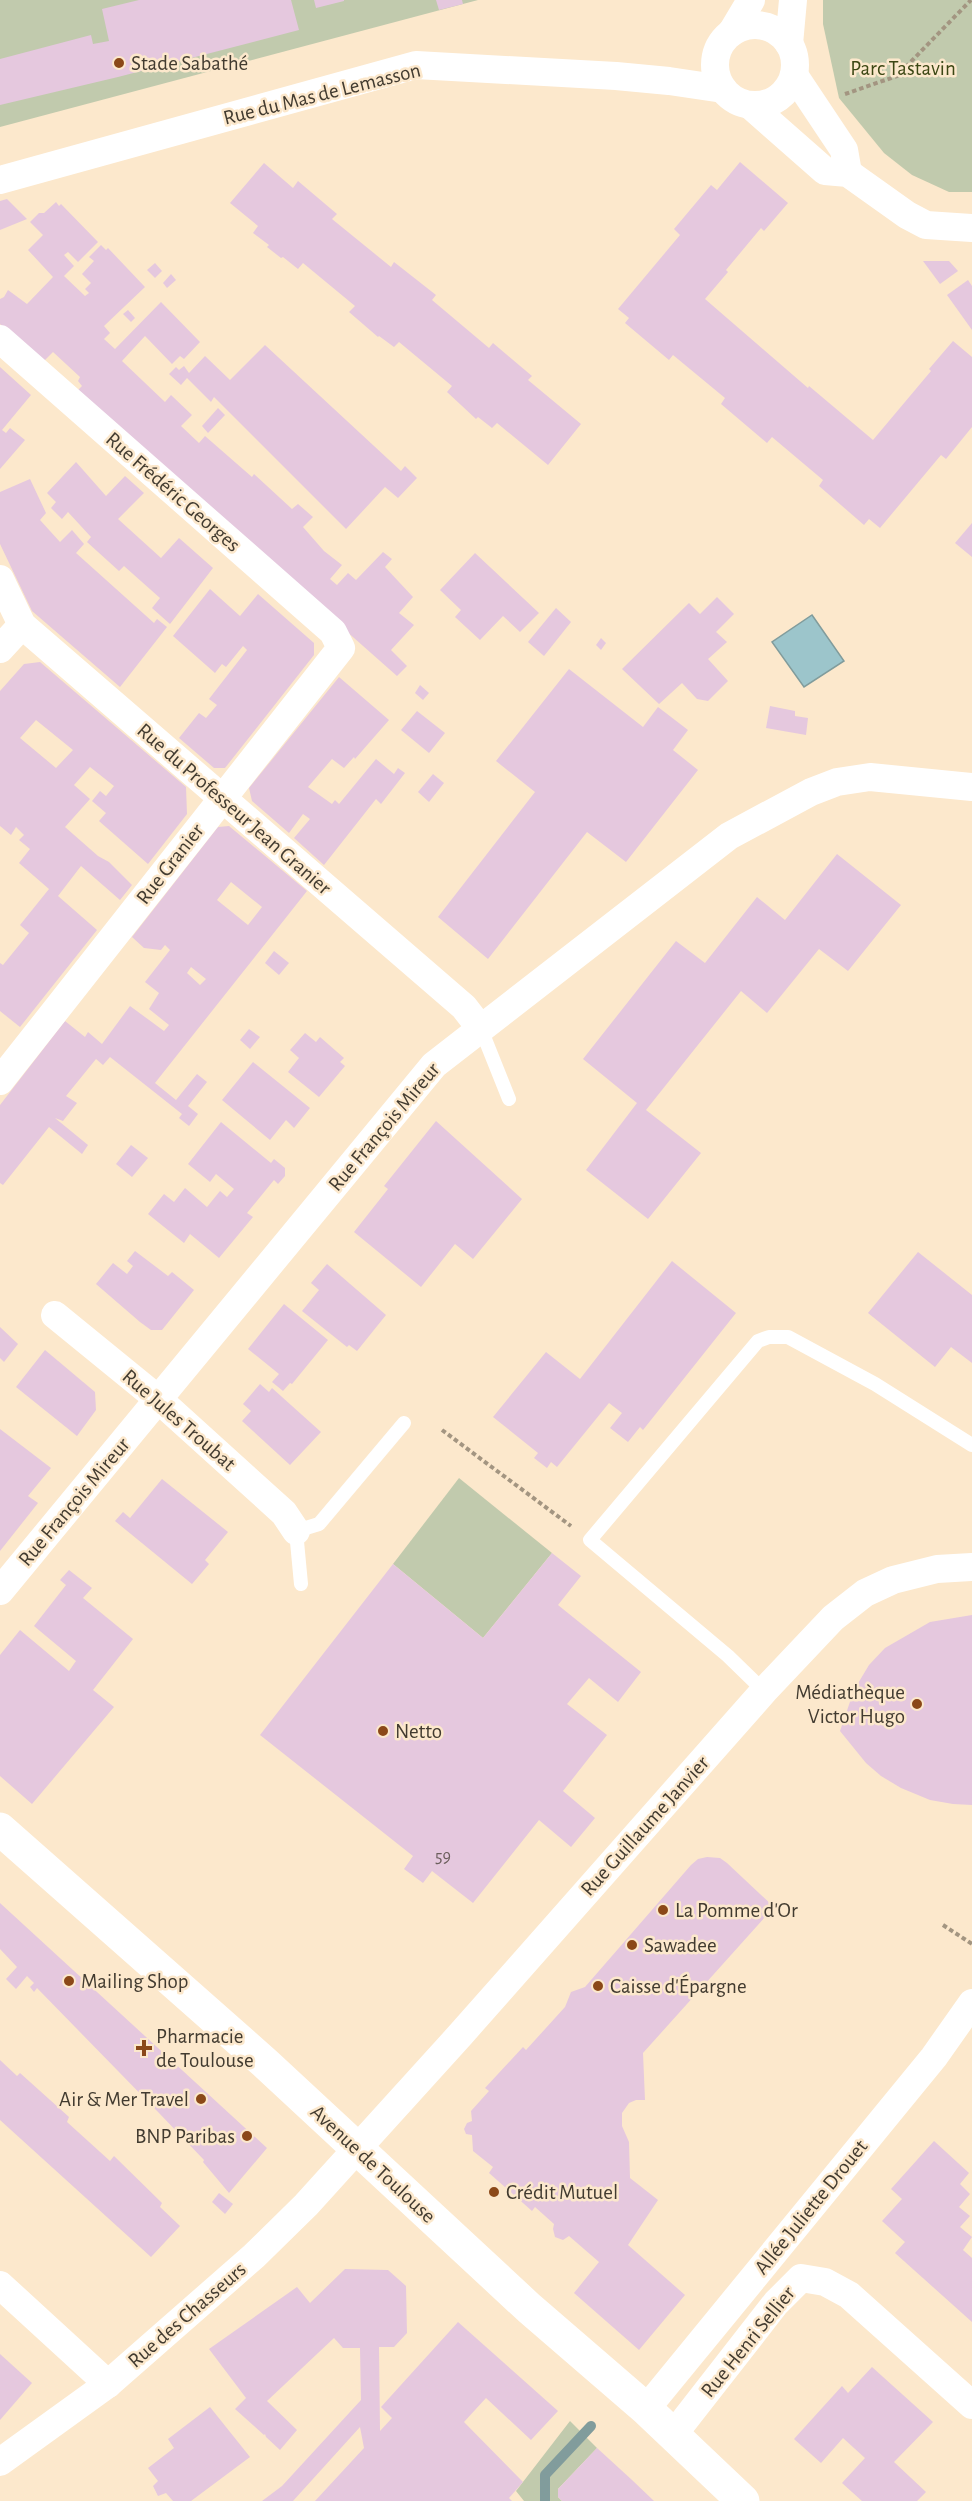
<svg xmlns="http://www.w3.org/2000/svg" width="972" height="2501" font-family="'Alegreya Sans',sans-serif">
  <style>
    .green { fill: #c1caad }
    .water { fill: #9cc5cb; stroke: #819c9c; stroke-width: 1.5 }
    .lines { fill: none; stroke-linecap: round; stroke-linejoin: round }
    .stream { stroke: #819c9c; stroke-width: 10 }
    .building { fill: #e5c8de; fill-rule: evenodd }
    .path { stroke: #a39581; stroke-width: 4; stroke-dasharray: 4.5 3; stroke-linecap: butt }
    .service { stroke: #fff; stroke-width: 14 }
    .minor { stroke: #fff; stroke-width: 28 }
    .secondary { stroke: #fff; stroke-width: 33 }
    .poi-dot { fill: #8b4818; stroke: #fce8cc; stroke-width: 2 }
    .labels { text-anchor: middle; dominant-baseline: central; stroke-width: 5; stroke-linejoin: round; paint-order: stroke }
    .number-label { font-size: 18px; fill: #6b5e5c }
    .poi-label { font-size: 21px; fill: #423b30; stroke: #fce8cc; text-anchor: start }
    .park-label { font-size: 21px; fill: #3c4714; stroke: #fce8cc }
    .street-label { font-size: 21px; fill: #423b30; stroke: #fce8cc }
  </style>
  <rect width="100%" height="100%" fill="#fce8cc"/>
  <!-- green -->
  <g class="green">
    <polygon points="0,0 478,0 0,127"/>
    <polygon points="823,0 972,0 972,192 949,192 912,175 884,153 839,98 823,24"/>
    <polygon points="459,1478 552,1553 483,1638 393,1564"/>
    <polygon points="570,2421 597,2448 558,2489 558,2497 562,2501 524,2501 516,2491"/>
  </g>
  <!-- water -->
  <polygon class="water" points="812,615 844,661 804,687 772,642"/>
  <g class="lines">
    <!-- stream -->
    <polyline class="stream" points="545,2501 545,2475 591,2426"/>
  </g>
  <!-- building -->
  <g class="building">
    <polygon points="139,0 291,0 299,30 118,77 0,105 0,59 91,35 93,44 109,41 102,9"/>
    <polygon points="314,0 344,0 344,1 316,8"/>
    <polygon points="436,0 462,0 463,4 439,10"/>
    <polygon points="740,162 788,203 764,231 761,228 726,270 728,272 705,299 808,388 809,386 873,440 931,371 929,369 953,341 972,357 972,427 946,459 941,455 880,528 869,519 864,525 819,486 823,480 772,437 767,443 721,404 725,398 673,355 669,360 625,323 629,318 618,309 680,235 674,229 711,185 717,190"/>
    <polygon points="264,163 293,188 298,181 337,214 332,219 391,267 394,262 436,295 432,300 489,348 493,343 532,376 528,380 581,424 548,465 497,423 492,428 478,417 476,419 447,392 452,386 399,342 394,347 379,336 378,337 349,312 355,306 303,263 298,269 283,257 281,258 267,247 269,245 253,233 258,226 230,203"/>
    <polygon points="7,199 27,219 0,230 0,201"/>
    <polygon points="56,202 59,206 61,204 98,242 78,262 68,252 64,255 74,266 64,276 85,296 89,293 85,289 91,283 82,274 94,261 89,257 101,245 106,250 108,248 145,287 104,326 110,333 104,339 115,349 161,302 200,342 184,359 180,356 172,364 145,336 122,361 165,402 171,395 192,415 181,426 199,443 205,436 252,477 254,474 292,509 298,504 313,517 303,527 324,551 342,565 330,579 337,585 348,573 356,580 383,552 392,559 385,567 413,597 399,613 414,625 391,650 407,666 397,676 76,392 82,386 78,381 80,377 53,352 43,362 0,324 0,299 4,297 8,290 27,304 53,277 28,250 43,235 30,222 39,213 44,213"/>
    <polygon points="923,261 949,261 958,271 940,284"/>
    <polygon points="155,263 162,271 155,278 147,270"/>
    <polygon points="171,274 176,280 167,288 163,283"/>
    <polygon points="968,280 972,286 972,330 947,295"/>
    <polygon points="128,310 135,318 131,322 123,314"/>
    <polygon points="265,345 401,471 405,466 417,478 398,498 385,487 346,529 214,397 211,402 187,378 181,385 169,374 176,367 179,370 184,366 189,373 205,356 230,380"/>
    <polygon points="0,367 31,395 2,430 6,433 10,428 25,440 0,469"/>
    <polygon points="218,408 225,415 208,433 202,426"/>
    <polygon points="76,462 106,496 125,476 144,493 118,519 161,558 179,538 213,568 170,624 152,608 160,598 124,566 119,571 87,542 91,537 68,512 62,519 51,508 56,502 47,493"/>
    <polygon points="30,479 46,513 40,520 60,542 72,530 84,544 76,553 154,623 157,619 167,627 120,687 32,611 0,544 0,492"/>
    <polygon points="972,523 972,557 955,543"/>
    <polygon points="475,553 539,613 520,632 503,616 480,640 455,617 461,610 440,590"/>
    <polygon points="210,589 240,616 258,594 314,643 314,655 225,768 214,768 179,738 199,713 206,718 217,705 209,699 247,650 243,646 226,667 222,664 215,673 173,636"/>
    <polygon points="717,597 734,614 716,632 727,642 708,659 728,681 708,701 697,699 682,683 659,704 622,669 689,603 700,614"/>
    <polygon points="556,608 571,622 544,656 528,642"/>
    <polygon points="601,638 606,643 601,650 596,645"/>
    <path d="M40,662L186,787L187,814L148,864L99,821L106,813L92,801L100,791L106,796L114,786L90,767L74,785L90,799L65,827L98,856L109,862L132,885L120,900L81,866L58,896L97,930L20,1027L0,1011V963L3,965L29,933L20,925L49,889L19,863L30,849L19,840L24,835L16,827L11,835L0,826V691L24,664ZM36,720L73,750L56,768L20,738Z"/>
    <polygon points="569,669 643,727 658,707 688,730 673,750 698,770 626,862 587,832 488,959 438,917 535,792 496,761"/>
    <polygon points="339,677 389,720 355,759 354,757 344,768 332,759 308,787 332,804 335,800 339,804 376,759 394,774 398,768 405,773 381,804 376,799 324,865 294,838 310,819 303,814 289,833 252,801 249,788"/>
    <polygon points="420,685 429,693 423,700 415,693"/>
    <polygon points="770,706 795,711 795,716 808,718 806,735 766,728"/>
    <polygon points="417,711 445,733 429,753 401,730"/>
    <polygon points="433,774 444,783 429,802 418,792"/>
    <path d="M229,826L307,891L155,1083L176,1100L197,1074L207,1082L188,1106L198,1114L189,1126L179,1118L182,1114L110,1057L103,1065L96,1059L66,1096L77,1103L63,1121L55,1118L88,1145L82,1154L49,1127L3,1185L0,1183V1105L65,1021L85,1037L88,1032L102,1044L130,1006L164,1031L169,1025L149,1009L159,993L145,982L170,950L165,945L161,950L144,948L132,937L218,827ZM231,882L262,907L248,925L217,900ZM191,967L206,979L200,985L187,973Z"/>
    <polygon points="837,854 901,905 848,971 819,949 767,1013 741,991 646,1110 701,1153 648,1219 586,1170 637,1103 583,1059 676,941 705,963 757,897 785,920"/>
    <polygon points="274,951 289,963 279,975 265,963"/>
    <polygon points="249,1029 260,1037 250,1049 240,1040"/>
    <polygon points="305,1033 316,1042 320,1037 344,1058 340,1062 345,1066 319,1097 288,1072 299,1058 290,1050"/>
    <polygon points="253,1062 310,1108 294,1128 286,1120 270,1140 222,1100"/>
    <polygon points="436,1121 522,1199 473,1259 455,1244 421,1287 354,1232 388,1189 384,1186"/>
    <polygon points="221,1122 271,1163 274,1159 285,1168 285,1176 278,1184 274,1180 247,1213 253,1217 219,1258 190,1234 184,1243 148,1214 164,1194 174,1202 185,1188 207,1207 220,1191 227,1197 234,1189 216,1174 210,1182 188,1164"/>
    <polygon points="131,1145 148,1158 132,1177 116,1164"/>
    <polygon points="135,1251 168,1276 172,1272 194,1290 162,1330 151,1330 140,1322 96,1284 113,1263 127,1274 133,1266 127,1261"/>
    <polygon points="918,1252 972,1295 972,1363 951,1347 935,1367 868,1313"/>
    <polygon points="672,1261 736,1313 643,1430 640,1427 628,1442 610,1428 622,1413 609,1403 557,1467 551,1462 547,1468 534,1458 538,1453 493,1417 546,1352 580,1379"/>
    <polygon points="327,1264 386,1315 357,1351 349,1345 347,1347 302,1311 319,1290 311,1283"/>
    <polygon points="284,1304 328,1340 292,1384 290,1383 283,1391 272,1382 279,1374 248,1349"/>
    <polygon points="0,1327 18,1344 4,1362 0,1358"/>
    <polygon points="45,1350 95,1392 96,1410 77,1436 16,1387"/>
    <polygon points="260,1384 269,1392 272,1388 321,1432 290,1465 242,1421 251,1411 243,1404"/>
    <polygon points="0,1429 51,1468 28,1496 38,1503 0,1551"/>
    <polygon points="162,1479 228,1532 205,1560 209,1564 192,1584 115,1521 123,1512 130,1518"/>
    <polygon points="552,1553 581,1576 558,1605 641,1672 618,1702 589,1678 567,1704 607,1735 563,1791 595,1818 571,1847 539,1820 473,1903 432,1871 423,1883 404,1869 413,1856 260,1735 393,1564 483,1638"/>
    <polygon points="69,1570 92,1588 83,1598 133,1639 93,1690 114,1707 32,1804 0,1776 0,1655 20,1630 69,1671 76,1661 34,1626 66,1585 60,1580"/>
    <polygon points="972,1615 972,1805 953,1804 930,1800 901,1788 881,1776 866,1763 840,1731 854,1690 869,1665 885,1648 930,1622"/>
    <polygon points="707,1857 720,1858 727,1863 774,1907 643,2053 645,2100 636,2100 629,2103 622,2113 622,2126 629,2142 630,2178 658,2200 628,2245 685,2295 639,2350 574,2293 599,2262 569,2236 563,2240 555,2237 553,2229 554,2224 535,2207 532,2211 489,2173 493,2167 473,2151 472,2135 466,2134 464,2129 467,2123 472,2121 471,2111 489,2091 485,2088 523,2047 526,2050 565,2007 571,1992 585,1987 691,1865 698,1859"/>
    <polygon points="0,1903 267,2148 229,2193 203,2162 204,2160 159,2113 37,1988 34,1992 30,1987 34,1983 27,1976 16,1989 6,1979 17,1967 0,1949"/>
    <polygon points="0,2060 17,2076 20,2073 69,2117 67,2122 110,2161 114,2156 162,2203 160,2207 180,2226 151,2257 0,2120"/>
    <polygon points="934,2141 969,2173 960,2184 970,2194 959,2207 970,2216 960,2227 972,2237 963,2250 972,2258 972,2322 895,2253 905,2242 882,2221 902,2199 891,2189"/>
    <polygon points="219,2193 233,2204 225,2214 212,2202"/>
    <polygon points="345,2269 388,2270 406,2286 407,2333 394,2347 379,2347 380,2431 392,2418 381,2407 458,2322 558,2411 531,2440 486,2398 464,2422 523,2482 509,2498 512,2501 315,2501 364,2448 360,2427 293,2501 262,2501 282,2486 361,2400 360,2348 343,2348 334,2338 267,2401 297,2430 280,2450 266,2437 265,2434 264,2435 235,2409 246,2398 209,2349 297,2287 310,2303"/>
    <polygon points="0,2354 32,2383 0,2420"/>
    <polygon points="872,2367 933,2422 894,2462 926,2492 917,2501 862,2501 842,2483 865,2458 843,2438 821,2463 794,2439 842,2386 848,2393"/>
    <polygon points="210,2407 250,2457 191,2501 173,2501 166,2493 158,2496 153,2486 158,2481 148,2468 174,2448 168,2439"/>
    <polygon points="597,2448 632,2480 654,2501 562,2501 558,2497 558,2489"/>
  </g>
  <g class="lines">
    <!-- path -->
    <g class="path">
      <polyline points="845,94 897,76 971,0"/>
      <polyline points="442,1430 571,1526"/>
      <polyline points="943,1925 972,1944"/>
    </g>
    <!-- service -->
    <g class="service">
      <polyline points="481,1029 509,1099"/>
      <polyline points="301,1584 296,1531 319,1524 404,1423"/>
      <polyline points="764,1691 728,1656 590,1540 758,1341 769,1337 788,1337 875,1384 972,1445"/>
    </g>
    <!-- minor -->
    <g class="minor">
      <circle cx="755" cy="65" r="40"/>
      <polyline points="732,32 751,0"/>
      <polyline points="789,44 793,0"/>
      <polyline points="794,75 844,150 848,173"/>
      <polyline points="750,105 825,171 848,173 907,215 926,225 972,228"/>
      <polyline points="0,180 416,65 616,76 669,81 723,89"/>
      <polyline points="0,339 333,632 341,648 0,1081"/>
      <polyline points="0,579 22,625 464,1007 481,1029"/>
      <polyline points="0,649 22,625"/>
      <polyline points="55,1315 158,1399 284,1513 296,1531"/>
      <polyline points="0,1591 434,1065 729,836 811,792 837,782 870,777 972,787"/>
      <polyline points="0,2285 108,2384"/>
      <polyline points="646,2409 934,2057 972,2003"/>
      <polyline points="673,2435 776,2303 801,2278 825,2282 849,2295 972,2405"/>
      <polyline points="0,2462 108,2384 254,2256 306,2205 461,2034 764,1691 833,1618 865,1593 893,1580 937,1569 972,1567"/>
    </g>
    <!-- secondary -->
    <polyline class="secondary" points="0,1829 265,2063 529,2308 646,2409 743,2501"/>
  </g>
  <!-- markers -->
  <g class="poi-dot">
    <circle cx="119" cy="63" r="6"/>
    <circle cx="917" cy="1704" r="6"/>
    <circle cx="383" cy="1731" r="6"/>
    <circle cx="663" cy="1910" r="6"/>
    <circle cx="632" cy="1945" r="6"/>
    <circle cx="69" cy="1981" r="6"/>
    <circle cx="598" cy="1986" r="6"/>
    <path d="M141 2039h6v6h6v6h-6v6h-6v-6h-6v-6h6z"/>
    <circle cx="201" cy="2099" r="6"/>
    <circle cx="247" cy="2136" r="6"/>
    <circle cx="494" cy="2192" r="6"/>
  </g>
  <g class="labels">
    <!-- number labels -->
    <g class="number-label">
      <text x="443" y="1857">59</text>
    </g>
    <!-- poi labels -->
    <g class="poi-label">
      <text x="131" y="63">Stade Sabathé</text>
      <text x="905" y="1692" text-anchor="end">Médiathèque<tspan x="905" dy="24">Victor Hugo</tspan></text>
      <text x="395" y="1731">Netto</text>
      <text x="675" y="1910">La Pomme d'Or</text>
      <text x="644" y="1945">Sawadee</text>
      <text x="81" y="1981">Mailing Shop</text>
      <text x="610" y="1986">Caisse d'Épargne</text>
      <text x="156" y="2036">Pharmacie<tspan x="156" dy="24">de Toulouse</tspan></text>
      <text x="189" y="2099" text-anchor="end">Air &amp; Mer Travel</text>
      <text x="235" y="2136" text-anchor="end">BNP Paribas</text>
      <text x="506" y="2192">Crédit Mutuel</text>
    </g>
    <!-- park labels -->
    <g class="park-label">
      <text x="903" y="68">Parc Tastavin</text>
    </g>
    <!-- street labels -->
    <g class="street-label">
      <text transform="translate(322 94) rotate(-14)">Rue du Mas de Lemasson</text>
      <text transform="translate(173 492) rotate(41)">Rue Frédéric Georges</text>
      <text transform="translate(234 809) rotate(41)">Rue du Professeur Jean Granier</text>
      <text transform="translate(170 864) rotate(-52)">Rue Granier</text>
      <text transform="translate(384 1127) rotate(-50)">Rue François Mireur</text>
      <text transform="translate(179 1420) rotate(41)">Rue Jules Troubat</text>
      <text transform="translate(74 1502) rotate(-50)">Rue François Mireur</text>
      <text transform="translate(645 1826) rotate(-48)">Rue Guillaume Janvier</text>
      <text transform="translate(373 2164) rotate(43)">Avenue de Toulouse</text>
      <text transform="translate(811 2207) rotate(-51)">Allée Juliette Drouet</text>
      <text transform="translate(187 2315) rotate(-41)">Rue des Chasseurs</text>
      <text transform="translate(748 2342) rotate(-51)">Rue Henri Sellier</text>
    </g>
  </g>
</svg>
